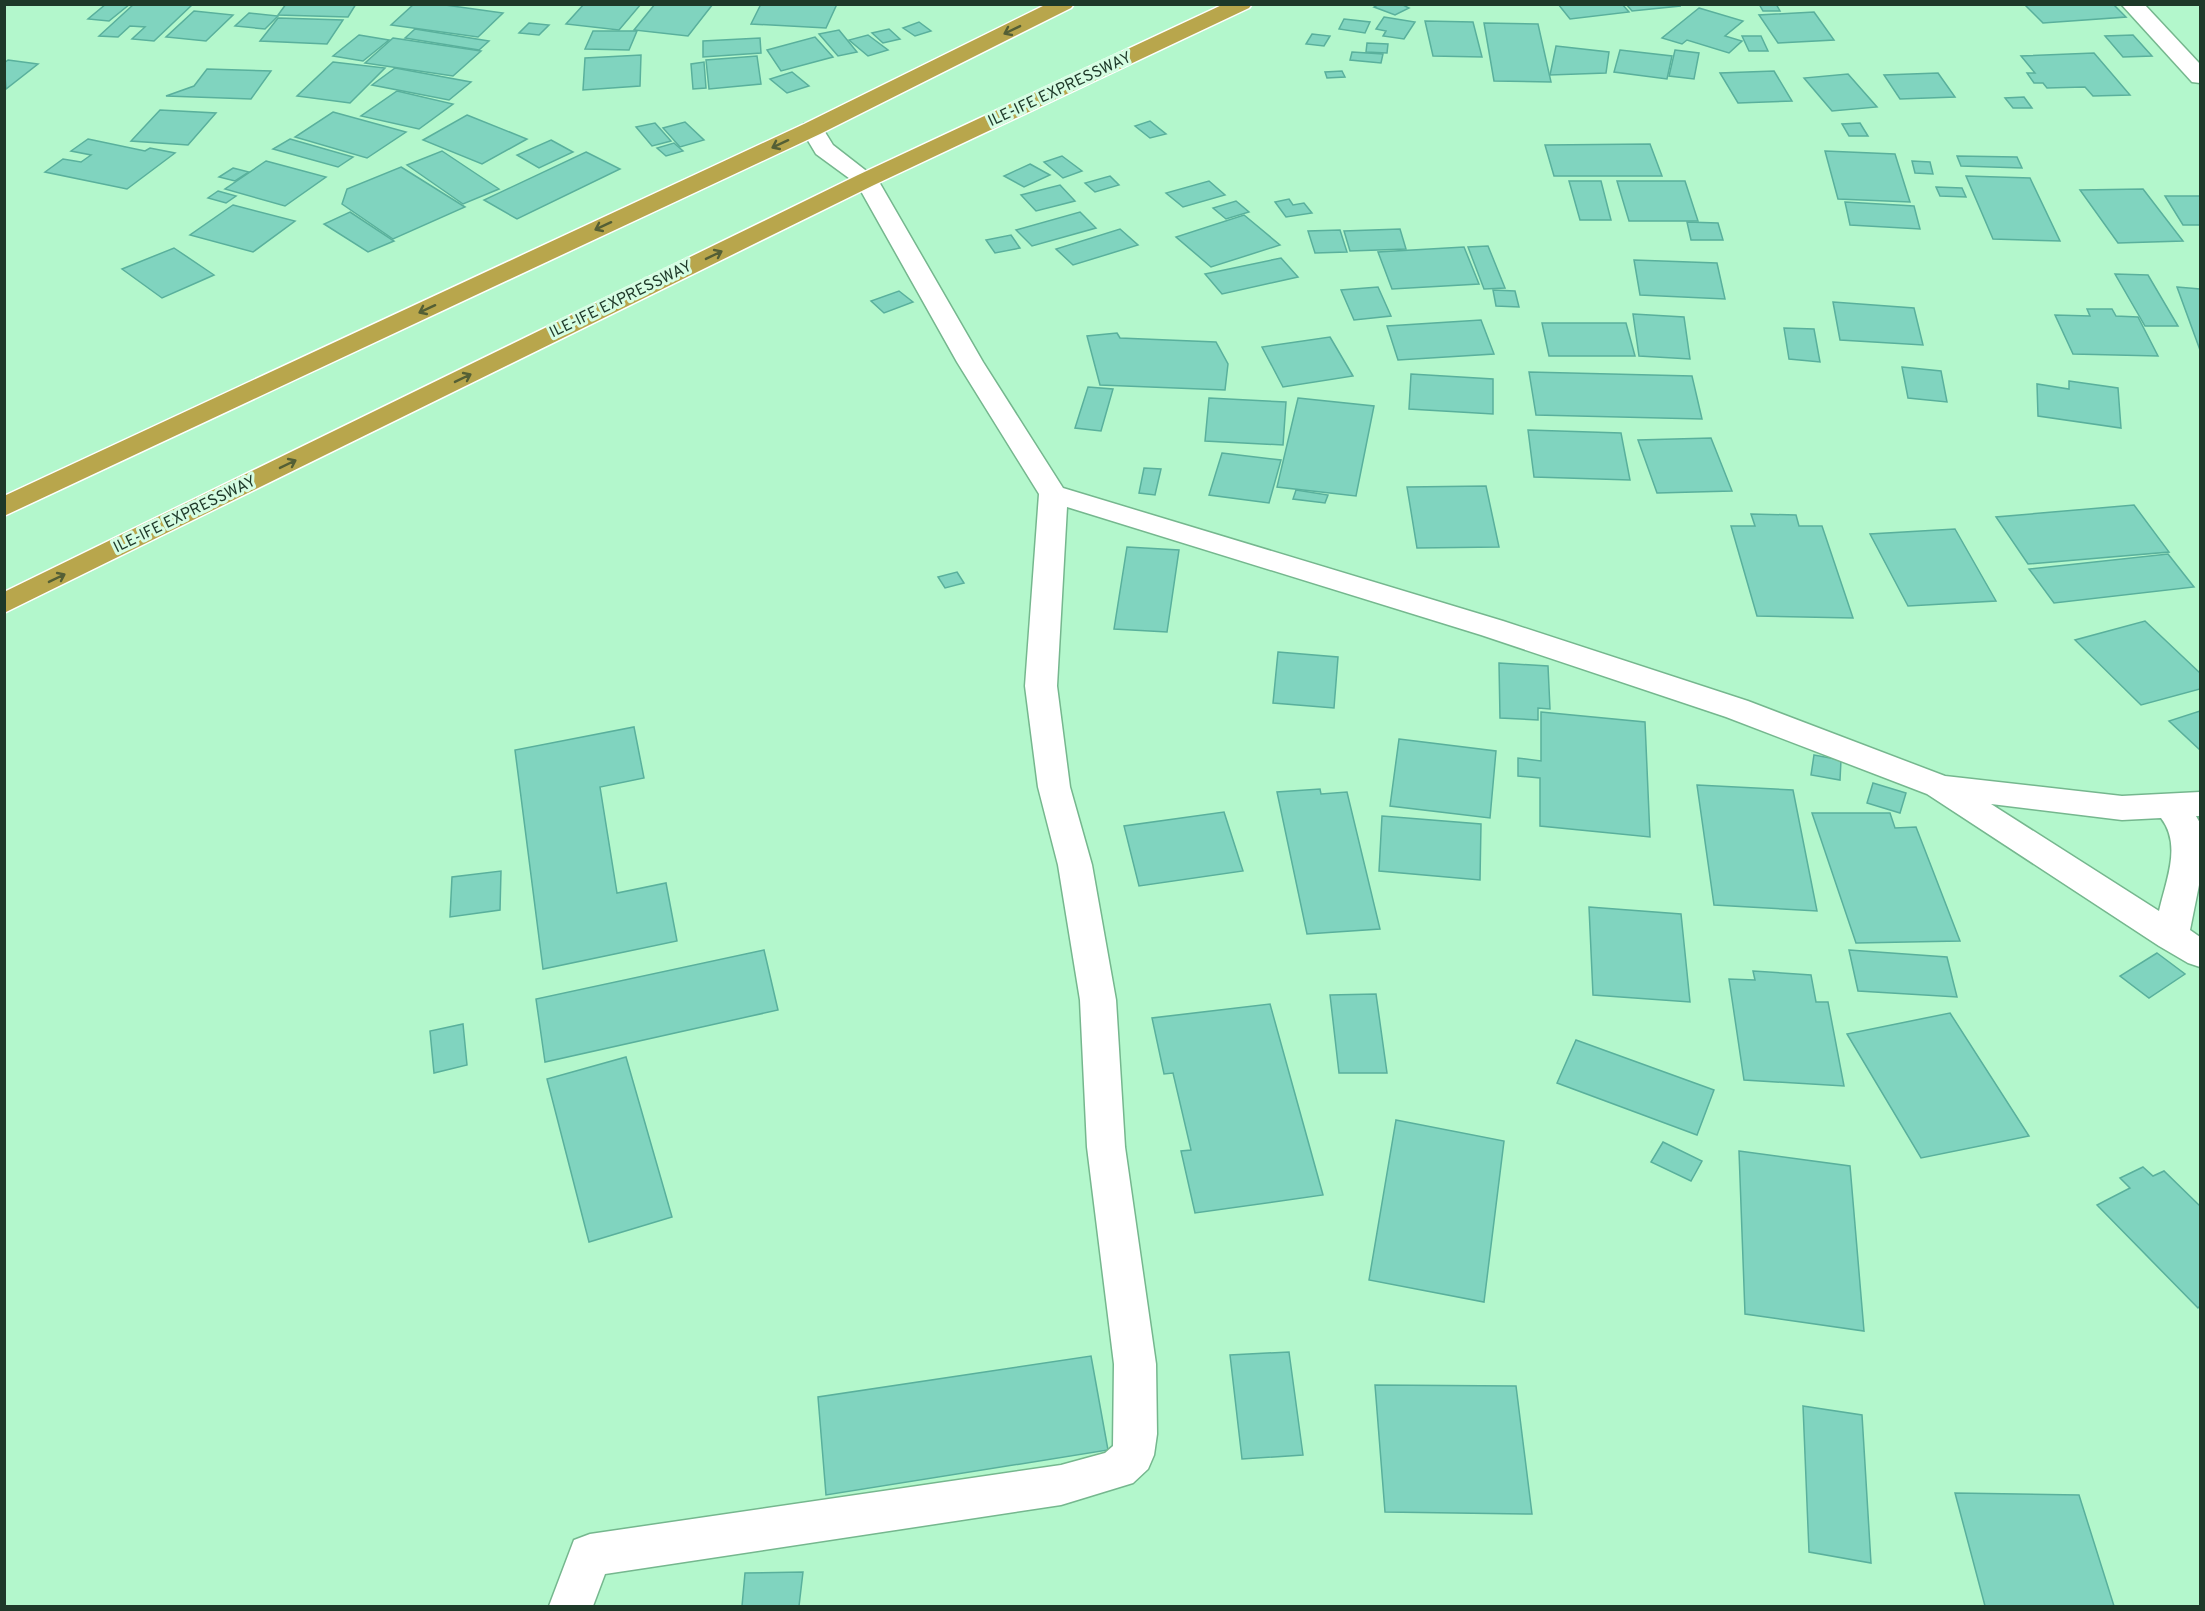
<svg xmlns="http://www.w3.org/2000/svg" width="2205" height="1611" font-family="Overpass,sans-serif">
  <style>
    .building { fill: #80d4bf; stroke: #59b09c; stroke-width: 1.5 }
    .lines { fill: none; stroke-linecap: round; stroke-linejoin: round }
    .minor-casing { stroke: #75b78e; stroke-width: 3 }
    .trunk-casing { stroke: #fff; stroke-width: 3 }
    .minor { fill: #fff; fill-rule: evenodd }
    .trunk { fill: #b8a64c; fill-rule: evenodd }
    .oneway { stroke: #545f35 }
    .labels { text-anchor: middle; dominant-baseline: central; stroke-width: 6; stroke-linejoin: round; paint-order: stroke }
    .far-street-label { font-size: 16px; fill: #1e3929; stroke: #d6fde3 }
  </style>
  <rect width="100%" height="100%" fill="#b3f7cc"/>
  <!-- building -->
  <g class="building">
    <polygon points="106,4 130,4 109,21 88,19"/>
    <polygon points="134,4 193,4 154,41 132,39 145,27 130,26 118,37 99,36"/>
    <polygon points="286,4 356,4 348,17 278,15"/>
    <polygon points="414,4 438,4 503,13 478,37 391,25"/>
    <polygon points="584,4 641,4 619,30 566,24"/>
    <polygon points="655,4 713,4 688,36 634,30"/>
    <polygon points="761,4 837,4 826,28 751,24"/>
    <polygon points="1379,4 1401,4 1409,8 1395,15 1374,7"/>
    <polygon points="1558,4 1622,4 1629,12 1570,19"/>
    <polygon points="1626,4 1679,4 1680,6 1632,11"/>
    <polygon points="1759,4 1776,4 1780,11 1763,11"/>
    <polygon points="2024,4 2113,4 2126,17 2043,23"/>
    <polygon points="1699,8 1743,21 1725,36 1742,41 1729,53 1687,40 1682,44 1662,38"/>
    <polygon points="194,11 233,15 206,41 166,37"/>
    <polygon points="1814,12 1834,40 1778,43 1759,15"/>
    <polygon points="249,13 278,16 265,29 235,26"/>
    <polygon points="1384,17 1415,22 1404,39 1383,36 1386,31 1376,29"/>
    <polygon points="278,18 343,20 327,44 260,41"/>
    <polygon points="1344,19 1370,22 1365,33 1339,29"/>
    <polygon points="1425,21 1473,22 1482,57 1433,56"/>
    <polygon points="919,22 931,31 915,36 903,28"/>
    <polygon points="529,23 549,25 539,35 519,33"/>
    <polygon points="1484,23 1538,24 1551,82 1494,81"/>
    <polygon points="415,29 489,41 479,50 405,38"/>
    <polygon points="889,29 900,39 883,43 872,33"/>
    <polygon points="839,30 857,52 838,56 819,34"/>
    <polygon points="593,31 637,31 629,50 585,49"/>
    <polygon points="1312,34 1330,36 1324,46 1306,44"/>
    <polygon points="359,35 389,40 363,61 333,56"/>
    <polygon points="868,35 888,50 868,56 849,40"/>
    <polygon points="2133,35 2152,56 2123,57 2105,36"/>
    <polygon points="1742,36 1761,36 1768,51 1749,51"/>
    <polygon points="815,37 833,57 781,71 767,50"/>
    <polygon points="393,38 481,51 453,76 365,63"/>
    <polygon points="760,38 761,53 703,57 703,41"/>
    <polygon points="1367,43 1388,44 1387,53 1366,52"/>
    <polygon points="1556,46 1609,52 1606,73 1550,75"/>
    <polygon points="1620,50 1672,56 1667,79 1614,72"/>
    <polygon points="1675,50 1699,53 1694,79 1669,76"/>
    <polygon points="1352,52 1383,54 1381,63 1350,60"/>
    <polygon points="2094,53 2130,95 2093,96 2085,87 2047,88 2043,83 2034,83 2027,73 2035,73 2021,56"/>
    <polygon points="641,55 640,86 583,90 585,58"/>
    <polygon points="757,56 761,84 709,89 706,60"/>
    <polygon points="8,60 38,64 6,89 4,63"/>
    <polygon points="333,62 385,68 350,103 297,96"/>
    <polygon points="704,62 706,88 693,89 691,64"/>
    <polygon points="395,68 471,82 449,100 372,85"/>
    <polygon points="207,69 271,71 251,99 166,96 194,86"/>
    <polygon points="1342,71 1345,77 1327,78 1325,72"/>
    <polygon points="1774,71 1792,101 1738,103 1720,73"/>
    <polygon points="792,72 809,86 787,93 770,79"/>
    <polygon points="1938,73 1955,97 1900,99 1884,75"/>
    <polygon points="1848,74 1877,107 1832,111 1804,78"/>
    <polygon points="397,91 453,104 419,129 361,116"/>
    <polygon points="2024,97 2032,108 2013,108 2005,98"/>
    <polygon points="160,110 216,113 188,145 131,141"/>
    <polygon points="333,112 406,132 367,158 295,137"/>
    <polygon points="467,115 527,139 482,164 423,140"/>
    <polygon points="1150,121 1166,134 1150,138 1135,126"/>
    <polygon points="685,122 704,140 680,147 663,128"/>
    <polygon points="655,123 671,141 652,146 636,127"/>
    <polygon points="1860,123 1868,136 1849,136 1842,124"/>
    <polygon points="88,139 145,151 150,148 175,153 127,189 45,172 63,159 81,162 91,155 71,151"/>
    <polygon points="290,139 353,157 338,167 273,149"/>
    <polygon points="551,140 573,152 539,168 517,155"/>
    <polygon points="674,143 683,151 666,156 657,148"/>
    <polygon points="1650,144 1662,176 1554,176 1545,145"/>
    <polygon points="442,151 499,189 463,204 407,165"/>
    <polygon points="1825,151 1895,154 1910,202 1838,199"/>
    <polygon points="586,152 620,169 517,219 484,200"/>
    <polygon points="1062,156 1082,171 1063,178 1044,162"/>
    <polygon points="1957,156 2017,157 2022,168 1961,166"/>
    <polygon points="266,161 326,177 285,206 225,189"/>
    <polygon points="1912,161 1930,162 1933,174 1915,173"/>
    <polygon points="1030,164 1050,175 1024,187 1004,176"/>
    <polygon points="401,167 465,207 393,239 342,204 347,189"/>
    <polygon points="233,168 249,172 235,181 219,177"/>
    <polygon points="1110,176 1119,185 1095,192 1085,183"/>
    <polygon points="1966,176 2030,178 2060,241 1993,239"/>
    <polygon points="1209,181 1225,195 1183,207 1166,193"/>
    <polygon points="1569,181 1601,181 1611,220 1580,220"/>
    <polygon points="1617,181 1685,181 1698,221 1629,221"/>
    <polygon points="1060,185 1075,201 1036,211 1021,195"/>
    <polygon points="1936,187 1962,188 1966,197 1940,196"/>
    <polygon points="2143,189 2183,241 2118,243 2080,190"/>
    <polygon points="218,191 236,196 226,203 208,198"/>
    <polygon points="2165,196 2200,196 2200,225 2183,225"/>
    <polygon points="1289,199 1293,205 1304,203 1312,213 1286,217 1275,202"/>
    <polygon points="1236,201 1249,212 1226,219 1213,208"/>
    <polygon points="1845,202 1914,206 1920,229 1850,225"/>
    <polygon points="233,205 295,221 253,252 190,235"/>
    <polygon points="350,212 394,241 368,252 324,224"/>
    <polygon points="1080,212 1096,228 1032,246 1016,230"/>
    <polygon points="1244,215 1280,245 1211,267 1176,237"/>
    <polygon points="1687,222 1718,223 1723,240 1691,240"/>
    <polygon points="1120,229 1138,245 1073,265 1056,249"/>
    <polygon points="1400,229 1406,249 1350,251 1344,231"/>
    <polygon points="1340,230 1347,252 1315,253 1308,231"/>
    <polygon points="1011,235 1020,248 995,253 986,240"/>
    <polygon points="1488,246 1505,288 1484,289 1468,247"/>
    <polygon points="1464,247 1479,284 1392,289 1378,252"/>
    <polygon points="174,248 214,275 162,298 122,269"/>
    <polygon points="1281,258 1298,277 1222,294 1205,274"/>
    <polygon points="1634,260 1717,263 1725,299 1640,295"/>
    <polygon points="2115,274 2148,275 2178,326 2145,326"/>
    <polygon points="1378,287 1391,316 1354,320 1341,290"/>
    <polygon points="2177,287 2200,289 2200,350"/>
    <polygon points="1493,290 1515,291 1519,307 1496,306"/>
    <polygon points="899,291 913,302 884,313 871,301"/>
    <polygon points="1833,302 1914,308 1923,345 1840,340"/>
    <polygon points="2087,309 2112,309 2116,316 2138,317 2158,356 2073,354 2055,315 2090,316"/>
    <polygon points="1633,314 1684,317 1690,359 1639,356"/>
    <polygon points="1481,320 1494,354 1398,360 1387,326"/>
    <polygon points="1542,323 1626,323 1635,356 1549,356"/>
    <polygon points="1784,328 1814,329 1820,362 1789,359"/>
    <polygon points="1117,333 1120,338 1216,342 1228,364 1225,390 1100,385 1087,336"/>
    <polygon points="1330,337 1353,376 1283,387 1262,347"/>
    <polygon points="1902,367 1941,371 1947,402 1908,398"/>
    <polygon points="1529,372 1692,376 1702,419 1536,415"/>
    <polygon points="1411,374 1493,379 1493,414 1409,409"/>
    <polygon points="2069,381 2118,388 2121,428 2038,416 2037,384 2069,389"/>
    <polygon points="1088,387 1113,389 1101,431 1075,428"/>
    <polygon points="1209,398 1286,402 1283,445 1205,441"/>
    <polygon points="1298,398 1374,406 1356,496 1277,487"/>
    <polygon points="1528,430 1621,433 1630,480 1534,477"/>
    <polygon points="1711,438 1732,491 1657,493 1638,440"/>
    <polygon points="1222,453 1281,460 1269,503 1209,495"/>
    <polygon points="1144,468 1161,469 1155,495 1139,493"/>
    <polygon points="1486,486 1499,547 1417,548 1407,487"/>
    <polygon points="1296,490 1328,495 1325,503 1293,499"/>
    <polygon points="2134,505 2169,552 2028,564 1996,517"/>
    <polygon points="1751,514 1796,515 1799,526 1822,526 1853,618 1757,616 1731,526 1755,526"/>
    <polygon points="1955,529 1996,601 1908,606 1870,534"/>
    <polygon points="1127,547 1179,550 1167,632 1114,629"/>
    <polygon points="2168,554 2194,587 2054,603 2029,569"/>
    <polygon points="957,572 964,583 945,588 938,577"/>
    <polygon points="2145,621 2200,673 2200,689 2141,705 2075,640"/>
    <polygon points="1278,652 1338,657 1334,708 1273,703"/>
    <polygon points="1499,663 1548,666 1550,709 1538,708 1538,720 1500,718"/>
    <polygon points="2200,711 2200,750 2169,721"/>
    <polygon points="1541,712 1645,722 1650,837 1540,826 1540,778 1518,776 1518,758 1541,761"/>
    <polygon points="634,727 644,778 600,787 617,893 666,883 677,941 543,969 515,750"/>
    <polygon points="1399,739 1496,751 1490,818 1390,806"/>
    <polygon points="1814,755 1841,760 1840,780 1811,775"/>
    <polygon points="1873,783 1906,793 1900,813 1867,803"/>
    <polygon points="1697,785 1793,790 1817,911 1714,905"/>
    <polygon points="1320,789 1321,794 1347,792 1380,929 1307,934 1277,792"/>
    <polygon points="1224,812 1243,871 1139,886 1124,826"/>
    <polygon points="1812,813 1890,813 1895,828 1916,827 1960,941 1856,943"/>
    <polygon points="1382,816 1481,824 1480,880 1379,871"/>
    <polygon points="501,871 500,910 450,917 452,877"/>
    <polygon points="1589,907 1681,914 1690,1002 1593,995"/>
    <polygon points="764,950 778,1010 545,1062 536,999"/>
    <polygon points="1849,950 1947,957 1957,997 1858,991"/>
    <polygon points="2157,953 2185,974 2149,998 2120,976"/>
    <polygon points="1753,971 1811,975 1816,1002 1828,1002 1844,1086 1744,1080 1729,979 1755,980"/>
    <polygon points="1376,994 1387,1073 1339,1073 1330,995"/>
    <polygon points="1270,1004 1323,1195 1195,1213 1181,1151 1191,1150 1173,1073 1164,1074 1152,1018"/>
    <polygon points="1950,1013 2029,1136 1921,1158 1847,1034"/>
    <polygon points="463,1024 467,1065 434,1073 430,1031"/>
    <polygon points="1576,1040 1714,1090 1697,1135 1557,1083"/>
    <polygon points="626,1057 672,1217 589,1242 547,1079"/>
    <polygon points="1396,1120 1504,1141 1484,1302 1369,1280"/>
    <polygon points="1663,1142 1702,1161 1691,1181 1651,1162"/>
    <polygon points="1739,1151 1850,1166 1864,1331 1745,1314"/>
    <polygon points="2143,1167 2153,1176 2164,1171 2200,1206 2200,1306 2198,1308 2097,1205 2130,1188 2120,1178"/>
    <polygon points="1289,1352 1303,1455 1242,1459 1230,1355"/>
    <polygon points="1091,1356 1108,1450 826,1495 818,1397"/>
    <polygon points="1375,1385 1516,1386 1532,1514 1385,1512"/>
    <polygon points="1803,1406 1862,1415 1871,1563 1809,1552"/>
    <polygon points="1955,1493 2079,1495 2114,1606 1985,1606"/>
    <polygon points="803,1572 799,1606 742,1606 745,1573"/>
  </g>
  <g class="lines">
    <!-- minor casing -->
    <g class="minor-casing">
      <g id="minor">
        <polygon points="2121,4 2144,4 2200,64 2200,83 2192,82"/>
        <path d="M812,122L820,124L833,145L878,180L983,362L1063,488L1503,621L1748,701L1945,776L2122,796L2200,792V816H2196L2200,823V880L2190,930L2200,937V967L2188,963L2159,946L1927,794L1726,717L1481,635L1067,507L1057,686L1070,787L1092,865L1116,1000L1125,1147L1156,1364L1157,1434L1154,1455L1148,1469L1133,1483L1061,1505L605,1574L593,1606H549L574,1540L590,1534L1061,1465L1105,1453L1113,1446L1114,1364L1087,1147L1080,1000L1058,865L1038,787L1025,686L1039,494L957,362L857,184L816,154L801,129L804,124ZM1991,804L2122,820L2161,818C2182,845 2166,880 2159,911Z"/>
      </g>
    </g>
    <!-- trunk casing -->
    <g class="trunk-casing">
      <g id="trunk">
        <polygon points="1047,4 1074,4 1071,8 820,134 4,516 4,496 804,124"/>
        <polygon points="1224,4 1252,4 1249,8 874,185 4,613 4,592 858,175"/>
      </g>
    </g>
    <!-- minor -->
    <use href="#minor" class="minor"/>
    <!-- trunk -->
    <use href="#trunk" class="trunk"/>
  </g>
  <!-- one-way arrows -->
  <defs><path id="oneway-shaft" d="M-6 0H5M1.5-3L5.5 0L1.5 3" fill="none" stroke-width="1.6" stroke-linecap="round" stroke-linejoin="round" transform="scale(1.5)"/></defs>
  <g class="oneway">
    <use href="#oneway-shaft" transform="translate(1012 30) rotate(154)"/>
    <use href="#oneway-shaft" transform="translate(780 144) rotate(155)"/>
    <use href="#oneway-shaft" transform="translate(603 226) rotate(155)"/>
    <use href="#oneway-shaft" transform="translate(714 255) rotate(-26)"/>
    <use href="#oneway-shaft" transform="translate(427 309) rotate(155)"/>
    <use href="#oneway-shaft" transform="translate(463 378) rotate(-26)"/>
    <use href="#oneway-shaft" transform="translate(288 464) rotate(-26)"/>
    <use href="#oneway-shaft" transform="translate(57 578) rotate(-26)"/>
  </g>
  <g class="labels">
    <!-- far-street labels -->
    <g class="far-street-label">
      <text transform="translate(1060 90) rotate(-25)">ILE-IFE EXPRESSWAY</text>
      <text transform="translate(621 300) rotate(-26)">ILE-IFE EXPRESSWAY</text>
      <text transform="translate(185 515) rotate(-26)">ILE-IFE EXPRESSWAY</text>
    </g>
  </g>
  <!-- border -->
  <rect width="2205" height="1611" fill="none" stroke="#1e3929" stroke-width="12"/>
</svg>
